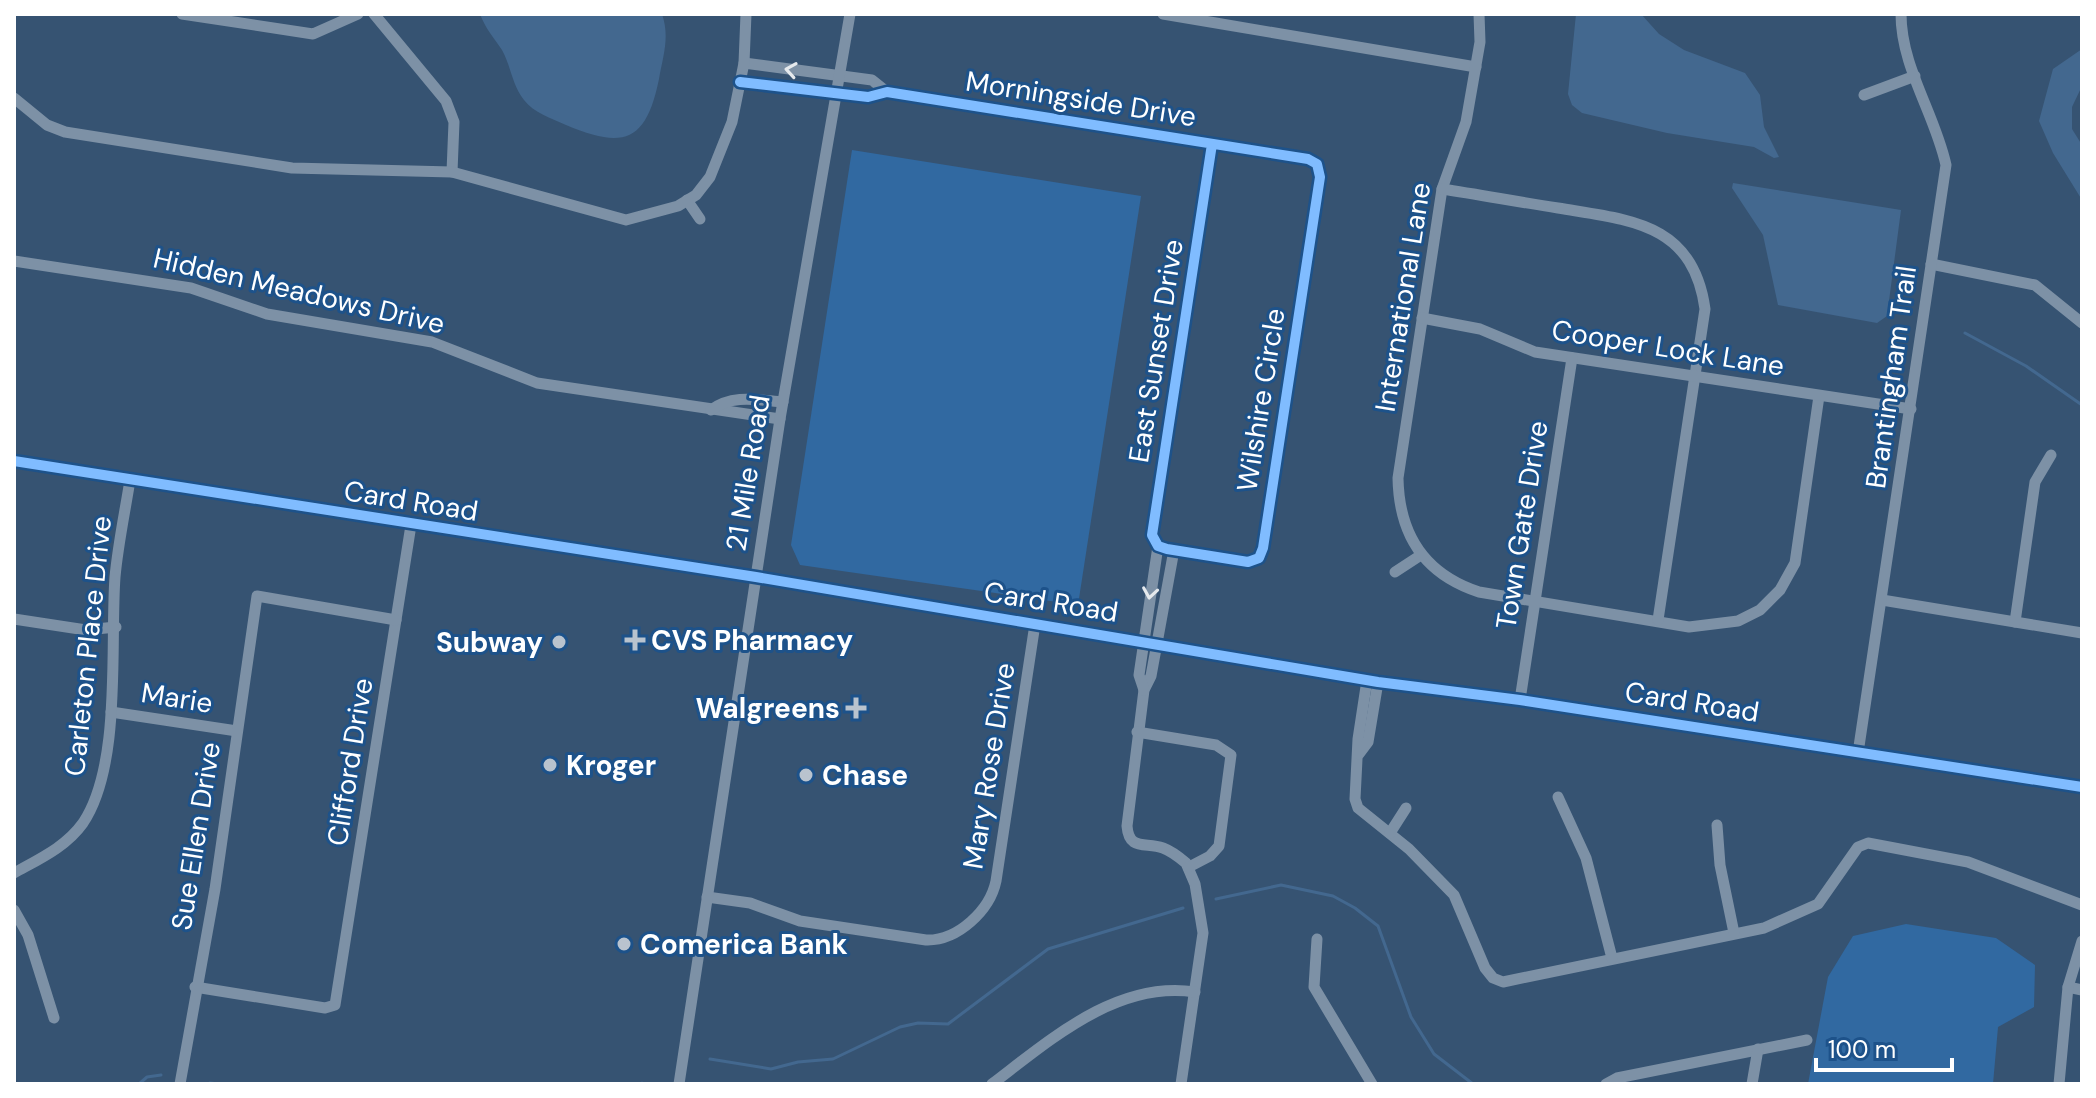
<svg xmlns="http://www.w3.org/2000/svg" width="2096" height="1098" font-family="'DM Sans',sans-serif">
  <style>
    .green { fill: #3169a1 }
    .water { fill: #43688f }
    .lines { fill: none; stroke-linecap: round; stroke-linejoin: round }
    .stream { stroke: #43688f; stroke-width: 3 }
    .minor { stroke: #7d91a6; stroke-width: 11 }
    .cycleway-casing { stroke: #1d528a; stroke-width: 15 }
    .cycleway { stroke: #80bcff; stroke-width: 10 }
    .oneway { stroke: #e5e9ed }
    .poi-dot { fill: #b9c3ce; stroke: #1d528a; stroke-width: 3 }
    .labels { text-anchor: middle; dominant-baseline: central; stroke-width: 6; stroke-linejoin: round; paint-order: stroke }
    .street-label { font-size: 28px; fill: #fff; stroke: #1d528a }
    .poi-label { font-size: 28px; font-weight: bold; fill: #fff; stroke: #1d528a; text-anchor: start }
  </style>
  <rect width="100%" height="100%" fill="#365372"/>
  <!-- green -->
  <g class="green">
    <polygon points="852,150 1141,196 1078,605 800,565 791,545"/>
    <polygon points="1906,924 1996,938 2035,965 2034,1007 1998,1027 1993,1084 1808,1084 1828,977 1853,936"/>
  </g>
  <!-- water -->
  <g class="water">
    <path d="M480,14H662C670,37 663,56 659,79C646,143 623,149 566,125C551,118 534,113 524,100C512,85 511,66 502,50C494,38 485,28 480,14Z"/>
    <polygon points="1576,14 1641,14 1659,34 1684,50 1745,73 1760,95 1764,127 1779,157 1774,158 1754,147 1667,133 1582,113 1572,105 1568,94"/>
    <polygon points="2082,49 2082,86 2072,107 2072,129 2082,145 2082,200 2053,153 2039,121 2053,69"/>
    <polygon points="1733,183 1901,210 1887,316 1877,323 1778,305 1763,235 1732,188"/>
  </g>
  <g class="lines">
    <!-- stream -->
    <g class="stream">
      <polyline points="1965,333 2026,366 2082,405"/>
      <polyline points="1216,899 1281,885 1333,896 1355,908 1378,926 1411,1017 1434,1054 1473,1084"/>
      <polyline points="710,1059 771,1069 798,1062 833,1059 900,1027 918,1023 948,1024 1048,949 1183,908"/>
      <polyline points="210,1083 219,1084"/>
      <polyline points="139,1084 147,1077 161,1075"/>
      <polyline points="641,1084 642,1083"/>
    </g>
    <!-- minor -->
    <g class="minor">
      <polyline points="182,14 313,34 358,14"/>
      <polyline points="374,14 446,101 454,122 452,172"/>
      <polyline points="1163,14 1476,67"/>
      <path d="M1479,14L1480,42L1466,122L1442,189L1398,478C1399,534 1424,574 1479,592L1689,627L1738,621L1760,610L1780,590L1795,563L1819,396"/>
      <polyline points="744,63 872,80 887,92"/>
      <polyline points="740,82 868,97 887,92 1308,159 1317,164 1320,177 1263,548 1259,558 1248,562 1167,549 1158,546 1152,535 1212,144"/>
      <polyline points="1864,95 1915,76"/>
      <polyline points="14,98 47,125 65,132 292,168 452,172 626,220 678,206 696,195 710,177 732,122 744,63 746,14"/>
      <path d="M1442,189C1481,195 1519,202 1558,208C1629,220 1693,222 1705,309L1658,620"/>
      <polyline points="687,200 700,219"/>
      <polyline points="14,261 191,288 267,314 432,342 537,383 780,419"/>
      <polyline points="1931,264 2035,285 2082,323"/>
      <polyline points="1422,318 1480,329 1535,352 1911,409"/>
      <path d="M711,410C733,394 757,400 783,402"/>
      <polyline points="14,461 756,577 1378,682 1520,700 2082,787"/>
      <path d="M1174,550L1151,676L1144,690L1127,826C1129,851 1145,842 1163,848C1171,851 1179,857 1186,863L1195,884L1203,933L1181,1084"/>
      <polyline points="1395,572 1421,555"/>
      <polyline points="1882,600 2082,633"/>
      <polyline points="14,619 86,630 116,627"/>
      <polyline points="2015,622 2035,482 2051,455"/>
      <polyline points="1367,680 1358,739 1355,799 1358,808 1409,849 1454,895 1485,968 1493,978 1503,982 1764,928 1818,904 1858,847 1868,843 1968,862 2082,905"/>
      <polyline points="1144,690 1139,675 1158,546"/>
      <polyline points="1520,700 1572,358"/>
      <polyline points="111,712 237,731"/>
      <polyline points="1137,732 1216,745 1231,755 1219,846 1210,856 1189,867"/>
      <path d="M1858,753L1946,165C1935,114 1901,67 1901,14"/>
      <polyline points="1359,754 1368,742 1378,682"/>
      <polyline points="1558,797 1586,858 1612,958"/>
      <polyline points="1717,825 1720,865 1734,933"/>
      <polyline points="1390,833 1406,808"/>
      <path d="M14,873C39,859 66,847 83,823C122,765 110,645 115,577C118,544 125,512 130,480"/>
      <path d="M707,897L750,903L800,921L926,940C958,941 990,910 996,881L1035,624"/>
      <polyline points="14,910 28,935 54,1018"/>
      <polyline points="1317,939 1314,987 1372,1084"/>
      <polyline points="195,987 325,1008 335,1005 411,525"/>
      <polyline points="2068,987 2082,990"/>
      <polyline points="180,1084 215,889 257,596 396,620"/>
      <polyline points="679,1084 780,419 850,14"/>
      <path d="M992,1084C1050,1040 1117,980 1195,992"/>
      <polyline points="1606,1084 1617,1078 1807,1040"/>
      <polyline points="1752,1084 1758,1049"/>
      <polyline points="2059,1084 2068,987 2082,941"/>
    </g>
    <!-- cycleway casing -->
    <g class="cycleway-casing">
      <g id="cycleway">
        <polyline points="740,82 868,97 887,92 1308,159 1317,164 1320,177 1263,548 1259,558 1248,562 1167,549 1158,546 1152,535 1212,144"/>
        <polyline points="14,461 756,577 1378,682 1520,700 2082,787"/>
      </g>
    </g>
    <!-- cycleway -->
    <use href="#cycleway" class="cycleway"/>
  </g>
  <!-- one-way arrows -->
  <defs><path id="oneway-chevron" d="M-2-3.5L2.5 0L-2 3.5" fill="none" stroke-width="1.6" stroke-linecap="round" stroke-linejoin="round" transform="scale(2)"/></defs>
  <g class="oneway">
    <use href="#oneway-chevron" transform="translate(791 70) rotate(-171)"/>
    <use href="#oneway-chevron" transform="translate(1150 593) rotate(99)"/>
  </g>
  <!-- markers -->
  <g class="poi-dot">
    <path d="M631 628h8v8h8v8h-8v8h-8v-8h-8v-8h8z"/>
    <circle cx="559" cy="642" r="8"/>
    <path d="M852 696h8v8h8v8h-8v8h-8v-8h-8v-8h8z"/>
    <circle cx="550" cy="765" r="8"/>
    <circle cx="806" cy="775" r="8"/>
    <circle cx="624" cy="944" r="8"/>
  </g>
  <g class="labels">
    <!-- street labels -->
    <g class="street-label">
      <text transform="translate(1081 99) rotate(9)">Morningside Drive</text>
      <text transform="translate(299 291) rotate(13)">Hidden Meadows Drive</text>
      <text transform="translate(1403 297) rotate(-81)">International Lane</text>
      <text transform="translate(1668 348) rotate(9)">Cooper Lock Lane</text>
      <text transform="translate(1156 351) rotate(-81)">East Sunset Drive</text>
      <text transform="translate(1891 377) rotate(-82)">Brantingham Trail</text>
      <text transform="translate(1261 400) rotate(-81)">Wilshire Circle</text>
      <text transform="translate(748 473) rotate(-81)">21 Mile Road</text>
      <text transform="translate(411 501) rotate(9)">Card Road</text>
      <text transform="translate(1522 525) rotate(-81)">Town Gate Drive</text>
      <text transform="translate(1051 602) rotate(9)">Card Road</text>
      <text transform="translate(88 646) rotate(-84)">Carleton Place Drive</text>
      <text transform="translate(177 698) rotate(9)">Marie</text>
      <text transform="translate(1692 702) rotate(9)">Card Road</text>
      <text transform="translate(350 762) rotate(-81)">Clifford Drive</text>
      <text transform="translate(989 766) rotate(-81)">Mary Rose Drive</text>
      <text transform="translate(196 836) rotate(-81)">Sue Ellen Drive</text>
    </g>
    <!-- poi labels -->
    <g class="poi-label">
      <text x="651" y="640">CVS Pharmacy</text>
      <text x="543" y="642" text-anchor="end">Subway</text>
      <text x="840" y="708" text-anchor="end">Walgreens</text>
      <text x="566" y="765">Kroger</text>
      <text x="822" y="775">Chase</text>
      <text x="640" y="944">Comerica Bank</text>
    </g>
  </g>
  <!-- border -->
  <rect width="2096" height="1098" fill="none" stroke="#ffffff" stroke-width="32"/>
  <!-- scale -->
  <path d="M1816 1058v12h136v-12" fill="none" stroke="#ffffff" stroke-width="4"/>
  <text x="1828" y="1058" font-size="24" fill="#ffffff" stroke="#1d528a" stroke-width="6" paint-order="stroke">100 m</text>
</svg>
